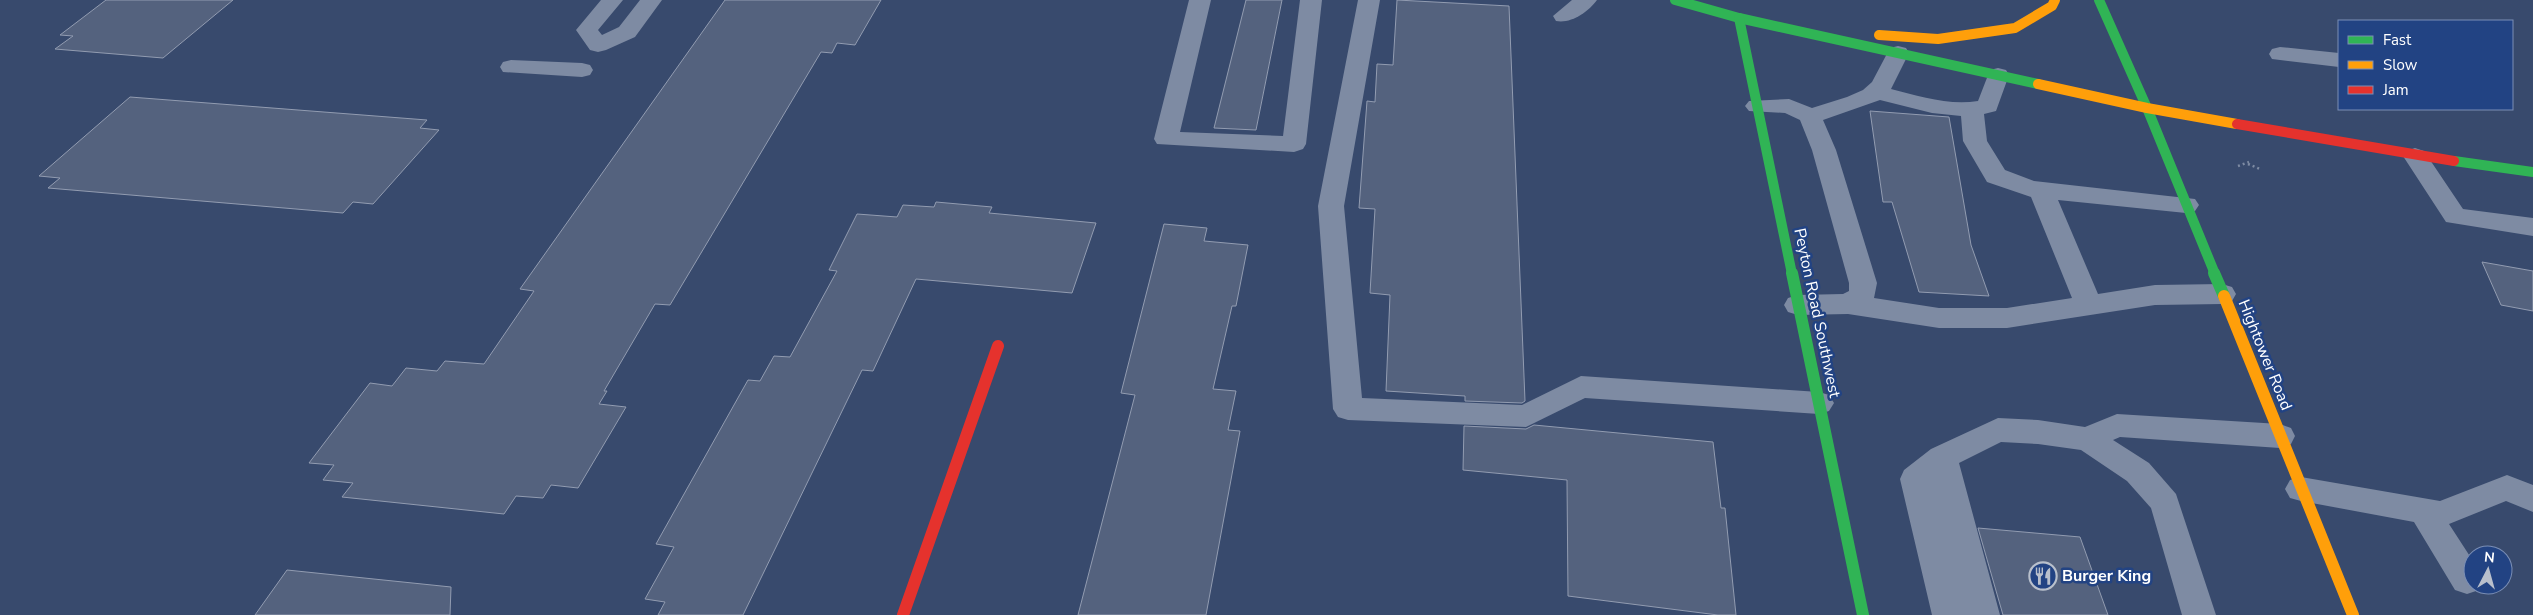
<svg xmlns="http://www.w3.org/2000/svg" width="2533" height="615" font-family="'Nunito Sans',sans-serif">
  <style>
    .building { fill: #54627e; stroke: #929cb1 }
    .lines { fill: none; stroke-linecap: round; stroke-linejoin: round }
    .path { stroke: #7e8ba3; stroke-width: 2.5; stroke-dasharray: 2 3; stroke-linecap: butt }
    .lane { fill: #7e8ba3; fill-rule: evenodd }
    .fast-far1 { stroke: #30b455; stroke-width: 10 }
    .fast { stroke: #30b455; stroke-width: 12 }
    .slow-far1 { stroke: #ff9f0a; stroke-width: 10 }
    .slow { stroke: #ff9f0a; stroke-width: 12 }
    .jam-far1 { stroke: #e5322d; stroke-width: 10 }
    .jam { stroke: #e5322d; stroke-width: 12 }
    .labels { text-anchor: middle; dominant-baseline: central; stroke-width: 5; stroke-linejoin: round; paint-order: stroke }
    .street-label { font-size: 16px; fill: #fff; stroke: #224383 }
    .poi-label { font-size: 16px; font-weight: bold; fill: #fff; stroke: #224383; text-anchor: start }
  </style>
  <rect width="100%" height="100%" fill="#384a6d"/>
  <!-- building -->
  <g class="building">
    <polygon points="106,0 233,0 163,58 55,49 73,36 60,35"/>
    <polygon points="725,0 881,0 855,45 837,43 832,53 821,52 670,305 655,304 604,391 607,391 599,404 626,407 578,488 551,485 543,498 516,496 504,514 342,497 353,483 323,480 334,465 309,463 370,383 392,386 406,368 437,371 445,361 484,364 534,291 520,289"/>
    <polygon points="1246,0 1282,0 1256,130 1214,128"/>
    <polygon points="1397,0 1509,6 1525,401 1522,403 1465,401 1465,396 1386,391 1390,295 1370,293 1375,209 1359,208 1367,101 1375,102 1377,64 1393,65"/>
    <polygon points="130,97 427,120 420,128 439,130 373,204 353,202 343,213 48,188 60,178 39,176"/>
    <polygon points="1870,111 1949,117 1971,245 1989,296 1919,292 1892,202 1883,202"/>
    <polygon points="936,202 992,207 989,213 1096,223 1072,293 916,279 873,371 862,370 743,615 658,615 665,602 645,599 674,547 656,544 748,380 760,381 774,356 790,357 837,271 829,270 857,214 897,217 903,205 934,207"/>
    <polygon points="1164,224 1207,228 1204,241 1248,245 1236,306 1232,306 1213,389 1236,391 1228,430 1240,431 1206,615 1078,615 1135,395 1121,393"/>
    <polygon points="2482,262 2533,271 2533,311 2501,305"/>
    <polygon points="1534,425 1713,442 1721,508 1725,508 1736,615 1718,615 1568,596 1567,480 1463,470 1464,426 1526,429"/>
    <polygon points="1978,528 2080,537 2108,615 2003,615"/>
    <polygon points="287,570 451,587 450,615 255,615"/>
  </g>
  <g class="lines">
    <!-- path -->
    <g class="path">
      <polyline points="2248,164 2260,169"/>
      <polyline points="2238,166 2249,162"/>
    </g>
    <!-- lane -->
    <g class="lane">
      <polygon points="601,0 623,0 598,30 602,35 619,27 640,0 662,0 635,37 606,50 598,52 590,50 576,30"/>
      <polygon points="1189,0 1211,0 1180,132 1283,136 1300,0 1322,0 1306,144 1303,149 1294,152 1157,144 1154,139"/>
      <polygon points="1358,0 1380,0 1344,206 1362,398 1522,405 1581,376 1819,392 1829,395 1834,403 1829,411 1819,414 1585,398 1526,427 1348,420 1338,417 1333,409 1318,206"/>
      <path d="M1572,0H1597C1588,12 1571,24 1556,21L1553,16Z"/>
      <path d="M1898,46L1906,48L1909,53L1891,89C1919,96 1949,106 1978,101L1990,70L1998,68L2006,70L2009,75L1996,111L1984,114L1987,141L2005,170L2034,181L2195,199L2199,205L2195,211L2186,213L2058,200L2098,294L2155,285L2222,284L2232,287L2236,294L2232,301L2222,304L2155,305L2007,328H1939L1848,314L1798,315L1788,312L1784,305L1788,298L1798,295L1843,294L1849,291V283L1812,150L1800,120L1785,113L1749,111L1745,106L1749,101L1789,99L1812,108L1847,97L1863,90L1872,82L1890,48ZM1880,100L1932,113L1961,116L1963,141L1987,182L2031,197L2072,298L2007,308H1939L1874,298L1877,283L1836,150L1823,120Z"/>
      <polygon points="2280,47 2339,53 2339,67 2272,59 2269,54 2272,49"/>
      <polygon points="511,60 582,63 590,65 593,70 590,75 582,77 503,72 500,67 503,62"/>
      <polygon points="2415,148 2424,151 2463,209 2533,218 2533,236 2446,222 2403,156 2406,151"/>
      <polygon points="2117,414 2280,424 2291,428 2295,436 2291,444 2280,448 2120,437 2113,440 2149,463 2176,494 2216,615 2182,615 2151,508 2127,481 2081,450 2038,444 2001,442 1959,463 2000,615 1966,615 1933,482 1966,615 1932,615 1900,479 1904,470 1931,449 1998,418 2038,420 2085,427"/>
      <polygon points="2507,475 2533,485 2533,512 2506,501 2449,524 2473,561 2473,585 2481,585 2479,590 2467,594 2455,590 2414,522 2301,501 2290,498 2285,489 2290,480 2301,477 2440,501"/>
    </g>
    <!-- fast-far1 -->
    <g class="fast-far1">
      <polyline points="1675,0 1739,18 2038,84"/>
      <polyline points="2099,0 2147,108 2215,274"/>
      <polyline points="1739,18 1792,274"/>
      <polyline points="2454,161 2533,172"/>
    </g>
    <!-- fast -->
    <g class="fast">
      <polyline points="1792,273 1863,615"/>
      <polyline points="2214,273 2224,296"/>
    </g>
    <!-- slow-far1 -->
    <g class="slow-far1">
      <polyline points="1879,35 1938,39 2015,28 2052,6 2055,0"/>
      <polyline points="2038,84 2147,108 2237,124"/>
    </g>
    <!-- slow -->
    <polyline class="slow" points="2224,296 2353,615"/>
    <!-- jam-far1 -->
    <polyline class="jam-far1" points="2237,124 2454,161"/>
    <!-- jam -->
    <polyline class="jam" points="903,615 998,346"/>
  </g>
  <!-- icons -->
  <defs>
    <g id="restaurant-ring" transform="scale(1.4375)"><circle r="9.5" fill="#224383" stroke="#b9c0cc" stroke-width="1.5"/><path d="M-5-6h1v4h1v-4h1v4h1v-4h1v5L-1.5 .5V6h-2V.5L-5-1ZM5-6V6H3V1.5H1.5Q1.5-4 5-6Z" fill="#b9c0cc"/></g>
  </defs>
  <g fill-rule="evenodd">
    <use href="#restaurant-ring" x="2043" y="576"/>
  </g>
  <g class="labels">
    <!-- street labels -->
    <g class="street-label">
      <text transform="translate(1817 313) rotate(78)">Peyton Road Southwest</text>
      <text transform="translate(2265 355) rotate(68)">Hightower Road</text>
    </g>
    <!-- poi labels -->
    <g class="poi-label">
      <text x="2062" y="576">Burger King</text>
    </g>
  </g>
  <!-- legend -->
  <rect x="2338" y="20" width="175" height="90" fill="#224383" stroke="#7a8eb5"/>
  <rect x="2348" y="36" width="25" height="8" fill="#30b455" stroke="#7a8eb5"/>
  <text x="2383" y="45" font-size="15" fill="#ffffff">Fast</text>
  <rect x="2348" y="61" width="25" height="8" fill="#ff9f0a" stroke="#7a8eb5"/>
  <text x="2383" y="70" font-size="15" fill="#ffffff">Slow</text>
  <rect x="2348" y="86" width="25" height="8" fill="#e5322d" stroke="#7a8eb5"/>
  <text x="2383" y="95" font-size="15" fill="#ffffff">Jam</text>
  <!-- north arrow -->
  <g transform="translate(2488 570) rotate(6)"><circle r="24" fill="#224383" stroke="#7a8eb5"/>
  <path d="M0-4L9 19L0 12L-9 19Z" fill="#b9c0cc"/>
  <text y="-8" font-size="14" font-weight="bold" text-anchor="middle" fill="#ffffff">N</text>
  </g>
</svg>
